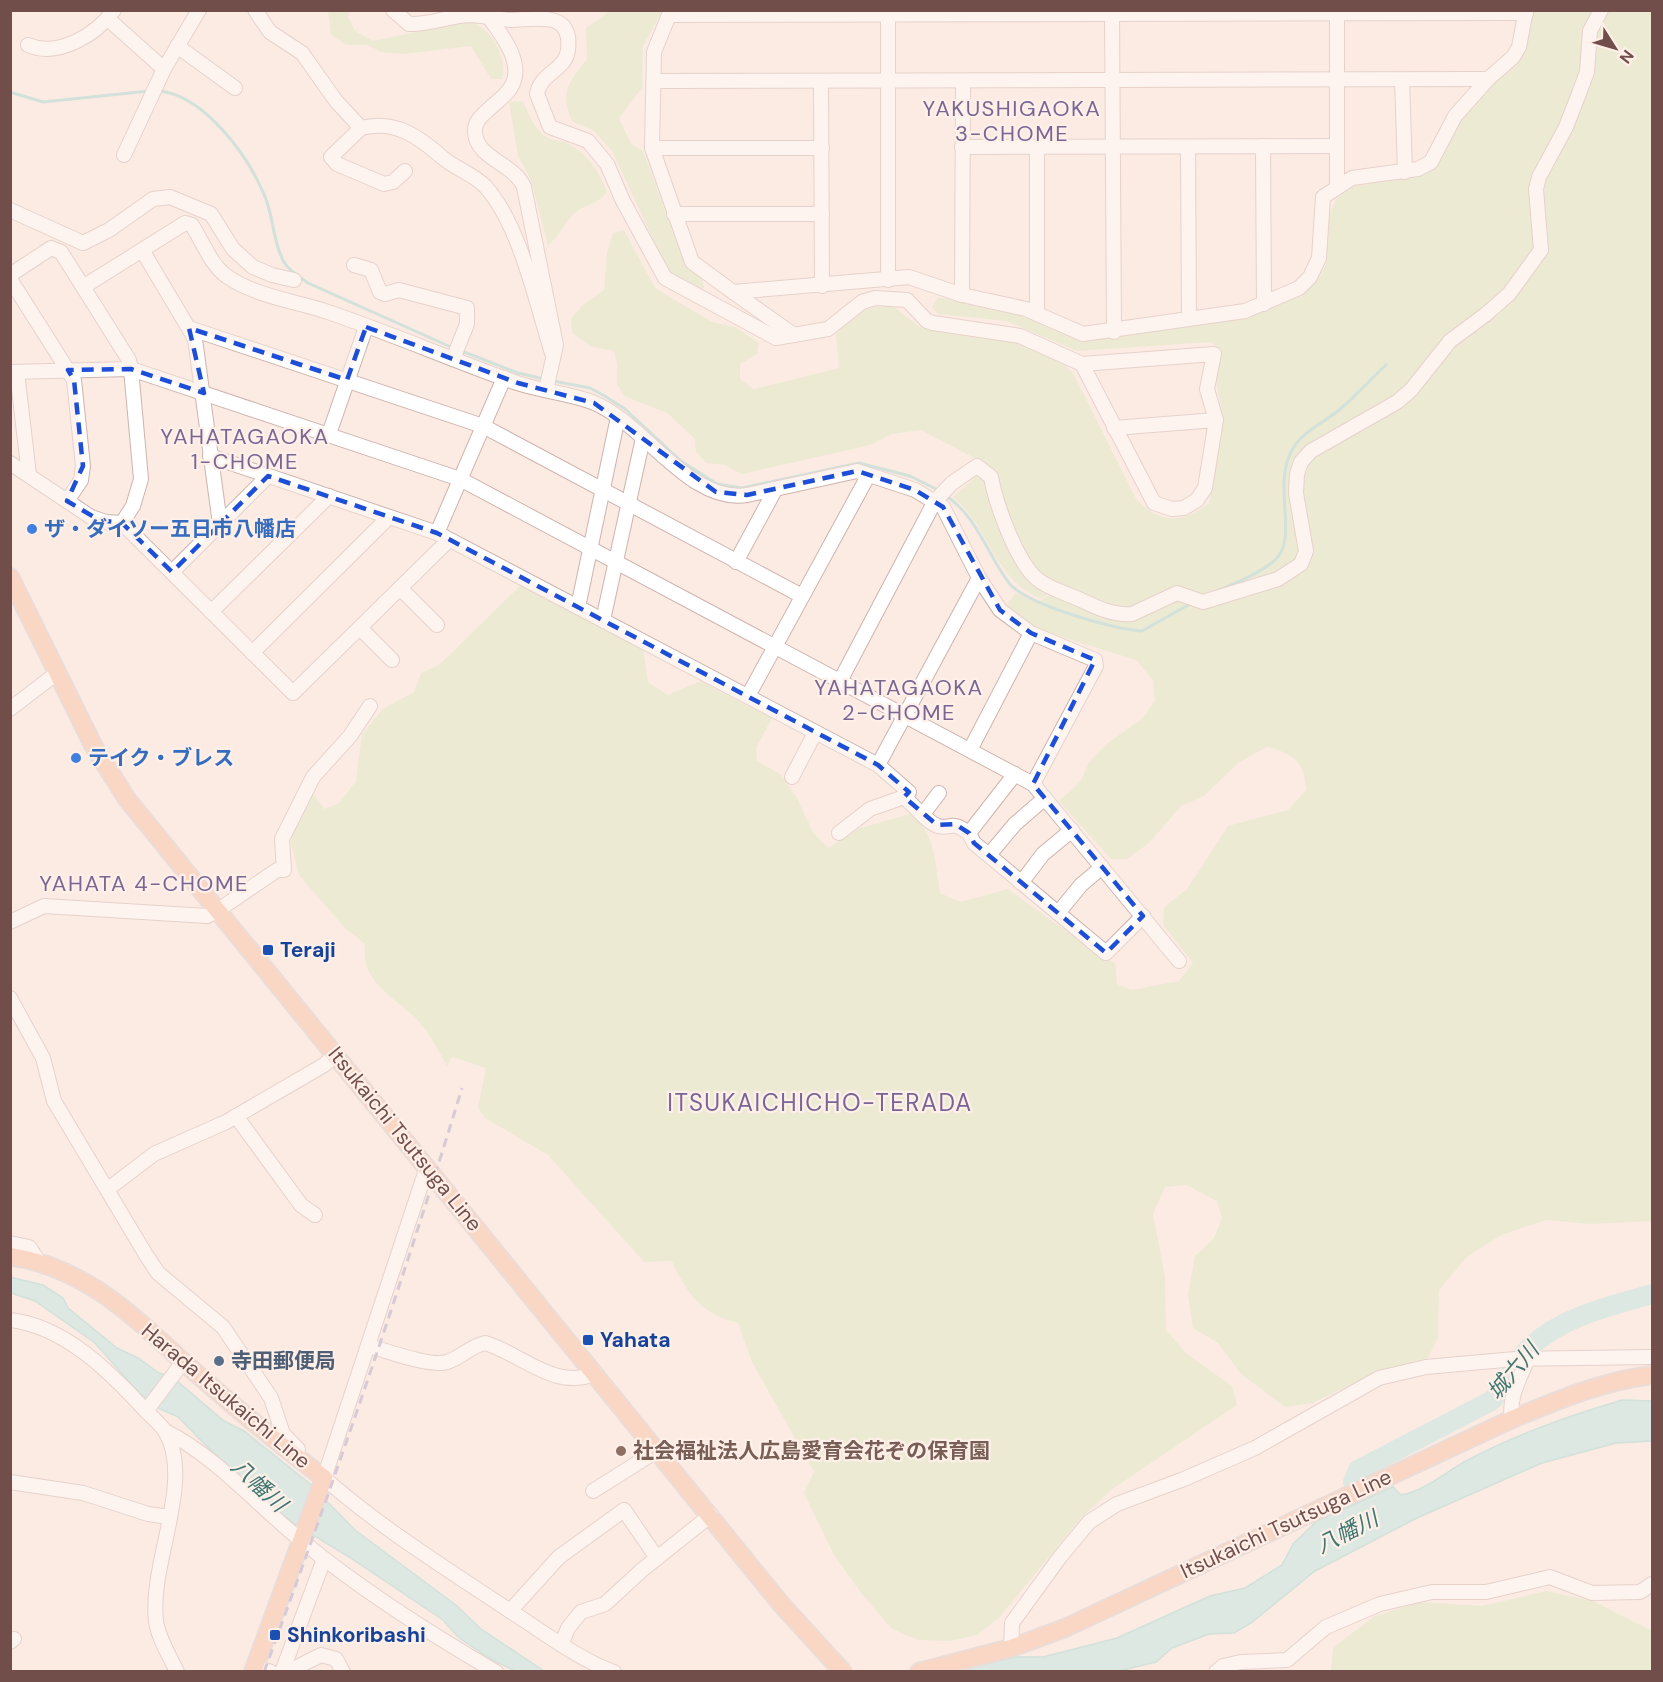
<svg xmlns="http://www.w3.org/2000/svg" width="1663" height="1682" font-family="'DM Sans','Noto Sans JP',sans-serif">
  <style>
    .green { fill: #dbe8c2 }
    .water { fill: #b8e4df; stroke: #9fd5cf; stroke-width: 1.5 }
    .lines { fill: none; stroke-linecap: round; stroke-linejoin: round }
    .stream { stroke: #9fd5cf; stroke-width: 3 }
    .river { stroke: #b8e4df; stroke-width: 20 }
    .minor-casing { stroke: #ceb3ad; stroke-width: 16 }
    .major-casing { stroke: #d5cac9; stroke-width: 20 }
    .minor { stroke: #fff; stroke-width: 14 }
    .major { stroke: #f8be9d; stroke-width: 16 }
    .rail { stroke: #aba2c4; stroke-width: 3; stroke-dasharray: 9 6; stroke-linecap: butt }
    .marked { fill: none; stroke: #1d4ed8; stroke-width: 4.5; stroke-dasharray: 12 8; stroke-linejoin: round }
    .shop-dot { fill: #3f7fe0; stroke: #fef0e9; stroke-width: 2 }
    .transit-dot { fill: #1a4fb4; stroke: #fef0e9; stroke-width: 2 }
    .service-dot { fill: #5c6f8a; stroke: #fef0e9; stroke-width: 2 }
    .education-dot { fill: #8d6e63; stroke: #fef0e9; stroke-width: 2 }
    .labels { text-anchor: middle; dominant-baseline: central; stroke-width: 4.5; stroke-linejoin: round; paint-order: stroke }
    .shop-label { font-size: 21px; font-weight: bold; fill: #366cbe; stroke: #fef0e9; text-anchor: start }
    .transit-label { font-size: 21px; font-weight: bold; fill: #164399; stroke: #fef0e9; text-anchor: start }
    .street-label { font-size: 21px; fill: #724e4a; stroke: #fef0e9 }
    .service-label { font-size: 21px; font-weight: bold; fill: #4e5e75; stroke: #fef0e9; text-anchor: start }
    .education-label { font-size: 21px; font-weight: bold; fill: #785e54; stroke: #fef0e9; text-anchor: start }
    .neighbourhood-label { font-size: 22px; letter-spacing: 1.5px; fill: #796695; stroke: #fef0e9 }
    .water-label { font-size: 22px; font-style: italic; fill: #3f7772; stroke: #fef0e9 }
    .quarter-label { font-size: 24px; letter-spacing: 1.5px; fill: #796695; stroke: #fef0e9 }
  </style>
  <rect width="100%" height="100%" fill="#fbebe3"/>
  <!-- green -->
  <g class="green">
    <path d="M328,11H350L348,16L355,31L373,41L468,21C492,28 507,55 502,79H491L471,46L404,54L381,52L368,45H346L331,34Z"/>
    <path d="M610,11H662L643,46L642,88L619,118L631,144L643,151L685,264L701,274L704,288L696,289L670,275L612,151L593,130L572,121C559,92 569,82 587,59L586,28Z"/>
    <path d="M1533,11H1652V1221L1590,1224L1546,1220L1501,1235L1467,1257L1439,1290L1438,1337L1428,1358L1381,1370L1313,1403L1285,1407L1241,1374L1218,1343L1193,1328L1188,1294L1195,1256L1214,1238L1222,1218L1217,1201L1186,1185L1165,1187L1153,1214L1165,1277L1166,1330L1187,1354L1232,1386L1237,1405L1111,1490L1080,1519L999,1618L977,1635L949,1641L918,1640L892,1629L861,1593L834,1555L804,1493L814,1472L752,1362L738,1323C702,1314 687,1295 672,1261L644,1262L548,1155L485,1118L478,1107L486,1068L452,1057L447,1066C439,1052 431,1035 420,1023C397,997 360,985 365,944L344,927L299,875L291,843L300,808L312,792L324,809L339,803L356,781L362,734L383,709L414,692L421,673L439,665L522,584L643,648L648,682L668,695L700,681L772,718L756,748L757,761L780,774L797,798L813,832L828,848L860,828L910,814C936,833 935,863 940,893L960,902L1008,889L1105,959L1115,963L1117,984L1131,990L1179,981L1193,963L1163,925L1164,907L1187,889L1228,826L1288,810L1306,790C1304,761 1294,754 1267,747L1238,763L1204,796L1181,806L1149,843L1127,859H1111L1059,801L1080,782L1089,762L1109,742L1142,719L1155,701L1153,680L1136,660L1029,627L1005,608L1015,593L1037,603L1054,592C1035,568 1017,546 1006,517C999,500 998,479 986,464L921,430L892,434L870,445L742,474L724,465L706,463L696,452L695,439L667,413L624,396L617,384V364L614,351L592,347L572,333L571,318L583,305L604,290L607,253L613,233L624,230L655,288L712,322L735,327L759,343L757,354L740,364V379L754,389L839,368L836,335C856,311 862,307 893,306L918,326L934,331L1012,341L1058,359L1073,373L1135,497C1158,524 1181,525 1209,503L1222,412L1216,382L1221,349L1210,342L1077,351L1006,321L938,314L932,307L938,297L1003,309L1083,339L1229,320L1259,313L1301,295L1319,278L1326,265L1328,220L1336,199L1355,186L1425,175L1439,160L1462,119L1483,93L1513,65L1527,43Z"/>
    <path d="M523,101C529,114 533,127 545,136C551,141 560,140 567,143C588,153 599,172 607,192C598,205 587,203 576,212C565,221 561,235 548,245L531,180L518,156L509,102Z"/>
    <path d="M980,473L983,475L996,513L1052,591L1041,599C994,580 990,528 953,497Z"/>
    <polygon points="1546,1591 1593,1601 1652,1631 1652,1671 1331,1671 1333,1648 1373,1617 1419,1602 1482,1606"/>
  </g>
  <!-- water -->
  <g class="water">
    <polygon points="10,1277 43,1285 63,1298 68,1308 117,1348 138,1358 159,1373 171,1376 224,1421 244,1431 309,1483 355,1530 457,1606 481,1629 544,1671 515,1671 489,1658 458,1637 443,1620 349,1557 290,1521 236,1476 178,1417 160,1409 137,1391 95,1343 35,1301 11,1293"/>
    <path d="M1622,1400L1652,1401V1441L1616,1443L1542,1463L1417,1518L1315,1571L1251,1623L1234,1633L1209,1634L1172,1648L1156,1662L1119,1671L953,1672L1015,1657H1043L1117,1638L1210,1596L1245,1588L1282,1565L1293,1544L1317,1521L1393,1487L1401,1495C1426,1490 1444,1473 1466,1461C1516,1434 1569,1416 1622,1400Z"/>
  </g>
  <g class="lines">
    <!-- stream -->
    <g class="stream">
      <path d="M159,91C203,95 246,153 263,192C274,214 272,241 284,262C289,271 300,277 308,283L453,348"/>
      <polyline points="10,92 43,102 149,91"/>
      <polyline points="459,350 518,373 544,379"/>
      <polyline points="553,381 590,388 603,395 625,409 681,461 717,484 742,488 859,463 910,476 940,491"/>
      <path d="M945,495C977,516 987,554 1009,583C1025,604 1115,630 1142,631L1190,604"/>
      <path d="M1215,592C1235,583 1260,574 1276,559C1298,537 1273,487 1291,452C1301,432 1322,424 1339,410C1355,397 1370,380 1386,365"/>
    </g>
    <!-- river -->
    <path class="river" d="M1353,1482L1358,1470L1491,1401C1508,1387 1513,1363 1529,1348C1561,1317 1610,1306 1652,1294"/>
    <!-- minor casing -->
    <g class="minor-casing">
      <g id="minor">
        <polyline points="255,10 270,32 302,53 336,101 361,128"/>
        <path d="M393,10L409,24C429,25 449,16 469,15C482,15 497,19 510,20C535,20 573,9 568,50C566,70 540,73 537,94L550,127L588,141L607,164L623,201L665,278L776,338L828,329L862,302L875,298L907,300L927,321L933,323L1020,336L1082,364L1154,503L1172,509L1184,508L1197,500L1205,488L1216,420L1207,389L1214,354L1082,364"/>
        <polyline points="671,10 654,52 652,148 692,262 733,292 909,277 962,295 1026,309 1083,334 1245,311 1299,288 1310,277 1319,258 1323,197 1352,178 1418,169 1431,162 1455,116 1488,79 1513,57 1519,47 1526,10"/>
        <polyline points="888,10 888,280"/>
        <polyline points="1112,10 1114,332"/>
        <path d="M485,12C499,31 526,63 511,87C506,96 495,103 488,110C480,117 474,123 475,133C477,159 515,164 524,187L556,345L546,390"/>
        <polyline points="671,15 1526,13"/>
        <polyline points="108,19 164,69"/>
        <path d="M28,45C58,58 96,35 114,10"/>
        <polyline points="177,46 235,88"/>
        <polyline points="1402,80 1405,172"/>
        <polyline points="654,81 1488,79"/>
        <polyline points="821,81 822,286"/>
        <polyline points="1263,146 1264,304"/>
        <polyline points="962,147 1336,146"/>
        <polyline points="1037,147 1037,314"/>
        <polyline points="1188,147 1189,317"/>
        <polyline points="652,148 822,148"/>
        <polyline points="124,155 164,69 199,10"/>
        <path d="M405,171L393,182L384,184L337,164L331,157L361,128C395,119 419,137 443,158C456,169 473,174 485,186C521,226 536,304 553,356"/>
        <polyline points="1337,187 1337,10"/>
        <polyline points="10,210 83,243 109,230 153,199 170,197 211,214 233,249 253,267 272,275 294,280"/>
        <polyline points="674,214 822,214"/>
        <polyline points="142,250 195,339 220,524"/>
        <polyline points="354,265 371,270 380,292 385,294 399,290 467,308 467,324 453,359"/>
        <polyline points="10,275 51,248 61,252 129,360 131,369 141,479 133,506 122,523 106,522 91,517 10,463"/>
        <polyline points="10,279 74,380 83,466 81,480 67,501"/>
        <path d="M83,287L185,223L192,225C202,241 212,267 228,277C254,295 292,301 322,310C388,332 452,360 517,383C541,391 568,393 592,402C644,422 688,504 747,495L857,471L915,490L943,507L979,578L1000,610L1031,633L1095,660L1096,666L1033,784"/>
        <polyline points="733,292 794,335"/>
        <polyline points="962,295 963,81"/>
        <polyline points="189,328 483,426 802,596"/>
        <polyline points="10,372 131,369 460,479 1033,784 1179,961"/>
        <polyline points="17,372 29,475"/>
        <polyline points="1114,428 1216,420"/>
        <polyline points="329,434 366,327"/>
        <path d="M210,456L437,533L878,765L909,792L904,797C914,805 926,822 938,826C952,830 949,819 969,833"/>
        <polyline points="122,523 293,693 449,540"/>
        <polyline points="437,533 504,378"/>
        <polyline points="736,562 775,490"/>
        <polyline points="172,572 268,476"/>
        <polyline points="400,588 437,625"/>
        <polyline points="578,607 618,417"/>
        <polyline points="211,612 329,496"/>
        <polyline points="603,620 643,438"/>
        <polyline points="360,628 392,660"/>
        <polyline points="252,653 389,517"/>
        <path d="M840,681L935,501L952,483L977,466L991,477C996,504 1016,561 1037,579C1049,589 1069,594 1083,601C1098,608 1115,616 1132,614L1177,593L1203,602L1278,579L1301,564L1306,551L1296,493L1297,474L1301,462L1311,451L1397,402L1411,390L1450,341L1485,315L1509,294L1541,250L1536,189L1539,177L1566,127L1578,96L1587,72L1590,31L1601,10"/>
        <polyline points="748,696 868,476"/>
        <polyline points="10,709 57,673"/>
        <polyline points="970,750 1031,633"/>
        <polyline points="878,765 979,578"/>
        <polyline points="1015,774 969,833 974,843 1106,953 1143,916"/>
        <polyline points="792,777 815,733"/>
        <polyline points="923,814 939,793"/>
        <polyline points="839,833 870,809 904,797"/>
        <polyline points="989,855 1015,824 1045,798"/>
        <polyline points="1021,883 1043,854 1072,830"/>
        <polyline points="1058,913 1081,885 1102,867"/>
        <polyline points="10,922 44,906 207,916 217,911 277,870 284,870 282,839 313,777 350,736 370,706"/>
        <polyline points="10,998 43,1058 54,1101 146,1255 158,1273 223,1327 271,1398 283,1434 298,1449"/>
        <polyline points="236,1116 301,1205 315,1215"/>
        <path d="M427,1167L324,1478C381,1528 444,1567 507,1609C539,1629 579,1660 614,1672"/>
        <polyline points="108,1189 154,1154 226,1122 324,1065 336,1054"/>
        <polyline points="10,1243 29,1247 39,1262"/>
        <path d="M10,1320C65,1326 111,1373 146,1411"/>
        <path d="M369,1346C388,1351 429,1367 447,1362C461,1358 470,1346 485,1343C520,1353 557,1392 595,1373"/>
        <path d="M1512,1419C1508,1399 1520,1377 1528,1359"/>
        <path d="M165,1431C217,1457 258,1506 303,1542C363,1591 429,1633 496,1672"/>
        <polyline points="10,1482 83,1493 148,1514 169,1517"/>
        <polyline points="593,1491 658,1450"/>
        <polyline points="510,1611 559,1557 624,1510 657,1558"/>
        <polyline points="10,1642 14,1639"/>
        <polyline points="562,1643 568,1628 581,1612 605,1604 642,1570 711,1515"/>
        <polyline points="1011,1648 1012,1623 1060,1557 1089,1522 1117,1504 1184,1479 1255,1448 1379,1378 1426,1367 1515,1359 1652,1357"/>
        <polyline points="255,1667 271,1672"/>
        <path d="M177,1672C170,1656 158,1638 156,1621C149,1563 195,1481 165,1431C160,1424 152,1417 146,1411L183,1362"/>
        <polyline points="282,1672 324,1559"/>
        <polyline points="287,1672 321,1655 336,1659 343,1672"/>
        <polyline points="1216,1672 1223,1666 1241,1662 1287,1660 1326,1627 1380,1604 1432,1592 1486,1592 1550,1577 1592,1593 1640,1592 1652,1584"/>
      </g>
    </g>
    <!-- major casing -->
    <g class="major-casing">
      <g id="major">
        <polyline points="10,577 94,747 127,799 781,1604 843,1672"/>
        <path d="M10,1256C92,1269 138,1322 196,1373C238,1410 280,1445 324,1478L253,1672"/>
        <path d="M919,1672L1011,1648L1065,1628L1512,1419C1558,1400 1603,1381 1652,1375"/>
      </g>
    </g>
    <!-- minor -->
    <use href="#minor" class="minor"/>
    <!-- major -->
    <use href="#major" class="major"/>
    <!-- rail -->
    <path class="rail" d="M264,1672C335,1479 402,1285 462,1088"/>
  </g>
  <!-- marked area -->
  <path d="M0 0H1663V1682H0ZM366,327L518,383L594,403L716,492L747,495L857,471L915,490L943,507L1000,610L1031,633L1095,660L1033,784L1143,916L1106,953L974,843L969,833L955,824L937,825L904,797L909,792L878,765L437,533L268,476L172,572L122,523L99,520L67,501L83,466L74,380L68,370L131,369L204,393L189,328L347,380Z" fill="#fbebe3" fill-opacity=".55" fill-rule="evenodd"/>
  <path class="marked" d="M366,327L518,383L594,403L716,492L747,495L857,471L915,490L943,507L1000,610L1031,633L1095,660L1033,784L1143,916L1106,953L974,843L969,833L955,824L937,825L904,797L909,792L878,765L437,533L268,476L172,572L122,523L99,520L67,501L83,466L74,380L68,370L131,369L204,393L189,328L347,380Z"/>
  <!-- markers -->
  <g class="shop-dot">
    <circle cx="32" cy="529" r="6"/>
    <circle cx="76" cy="758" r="6"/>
  </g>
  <g class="transit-dot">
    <rect x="262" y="944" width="12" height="12" rx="3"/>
    <rect x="582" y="1334" width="12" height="12" rx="3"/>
    <rect x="269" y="1629" width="12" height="12" rx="3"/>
  </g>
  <circle class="service-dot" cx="219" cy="1361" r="6"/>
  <circle class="education-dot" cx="621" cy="1451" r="6"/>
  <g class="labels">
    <!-- shop labels -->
    <g class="shop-label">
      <text x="44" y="529">ザ・ダイソー五日市八幡店</text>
      <text x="88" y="758">テイク・ブレス</text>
    </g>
    <!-- transit labels -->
    <g class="transit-label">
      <text x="280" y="950">Teraji</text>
      <text x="600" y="1340">Yahata</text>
      <text x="287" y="1635">Shinkoribashi</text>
    </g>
    <!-- street labels -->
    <g class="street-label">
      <text transform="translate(405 1139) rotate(51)">Itsukaichi Tsutsuga Line</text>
      <text transform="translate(226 1396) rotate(40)">Harada Itsukaichi Line</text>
      <text transform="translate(1286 1524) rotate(-25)">Itsukaichi Tsutsuga Line</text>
    </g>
    <!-- service labels -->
    <g class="service-label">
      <text x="231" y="1361">寺田郵便局</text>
    </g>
    <!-- education labels -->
    <g class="education-label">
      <text x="633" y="1451">社会福祉法人広島愛育会花ぞの保育園</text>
    </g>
    <!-- neighbourhood labels -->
    <g class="neighbourhood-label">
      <text x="1012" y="108">YAKUSHIGAOKA<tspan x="1012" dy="25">3-CHOME</tspan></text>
      <text x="245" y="436">YAHATAGAOKA<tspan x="245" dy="25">1-CHOME</tspan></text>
      <text x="899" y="687">YAHATAGAOKA<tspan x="899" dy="25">2-CHOME</tspan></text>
      <text x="144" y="883">YAHATA 4-CHOME</text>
    </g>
    <!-- water labels -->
    <g class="water-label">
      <text transform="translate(1513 1371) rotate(-50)">城六川</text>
      <text transform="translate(259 1485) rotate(43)">八幡川</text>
      <text transform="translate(1347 1532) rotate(-27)">八幡川</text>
    </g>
    <!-- quarter labels -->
    <g class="quarter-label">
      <text x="820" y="1102">ITSUKAICHICHO-TERADA</text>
    </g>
  </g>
  <!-- border -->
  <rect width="1663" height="1682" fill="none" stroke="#724e4a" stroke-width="24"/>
  <!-- north arrow -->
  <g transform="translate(1615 48) rotate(127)" stroke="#fef0e9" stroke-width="4.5" paint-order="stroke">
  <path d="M0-4.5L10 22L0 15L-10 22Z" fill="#724e4a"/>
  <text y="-9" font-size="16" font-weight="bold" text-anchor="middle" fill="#724e4a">N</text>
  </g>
</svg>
